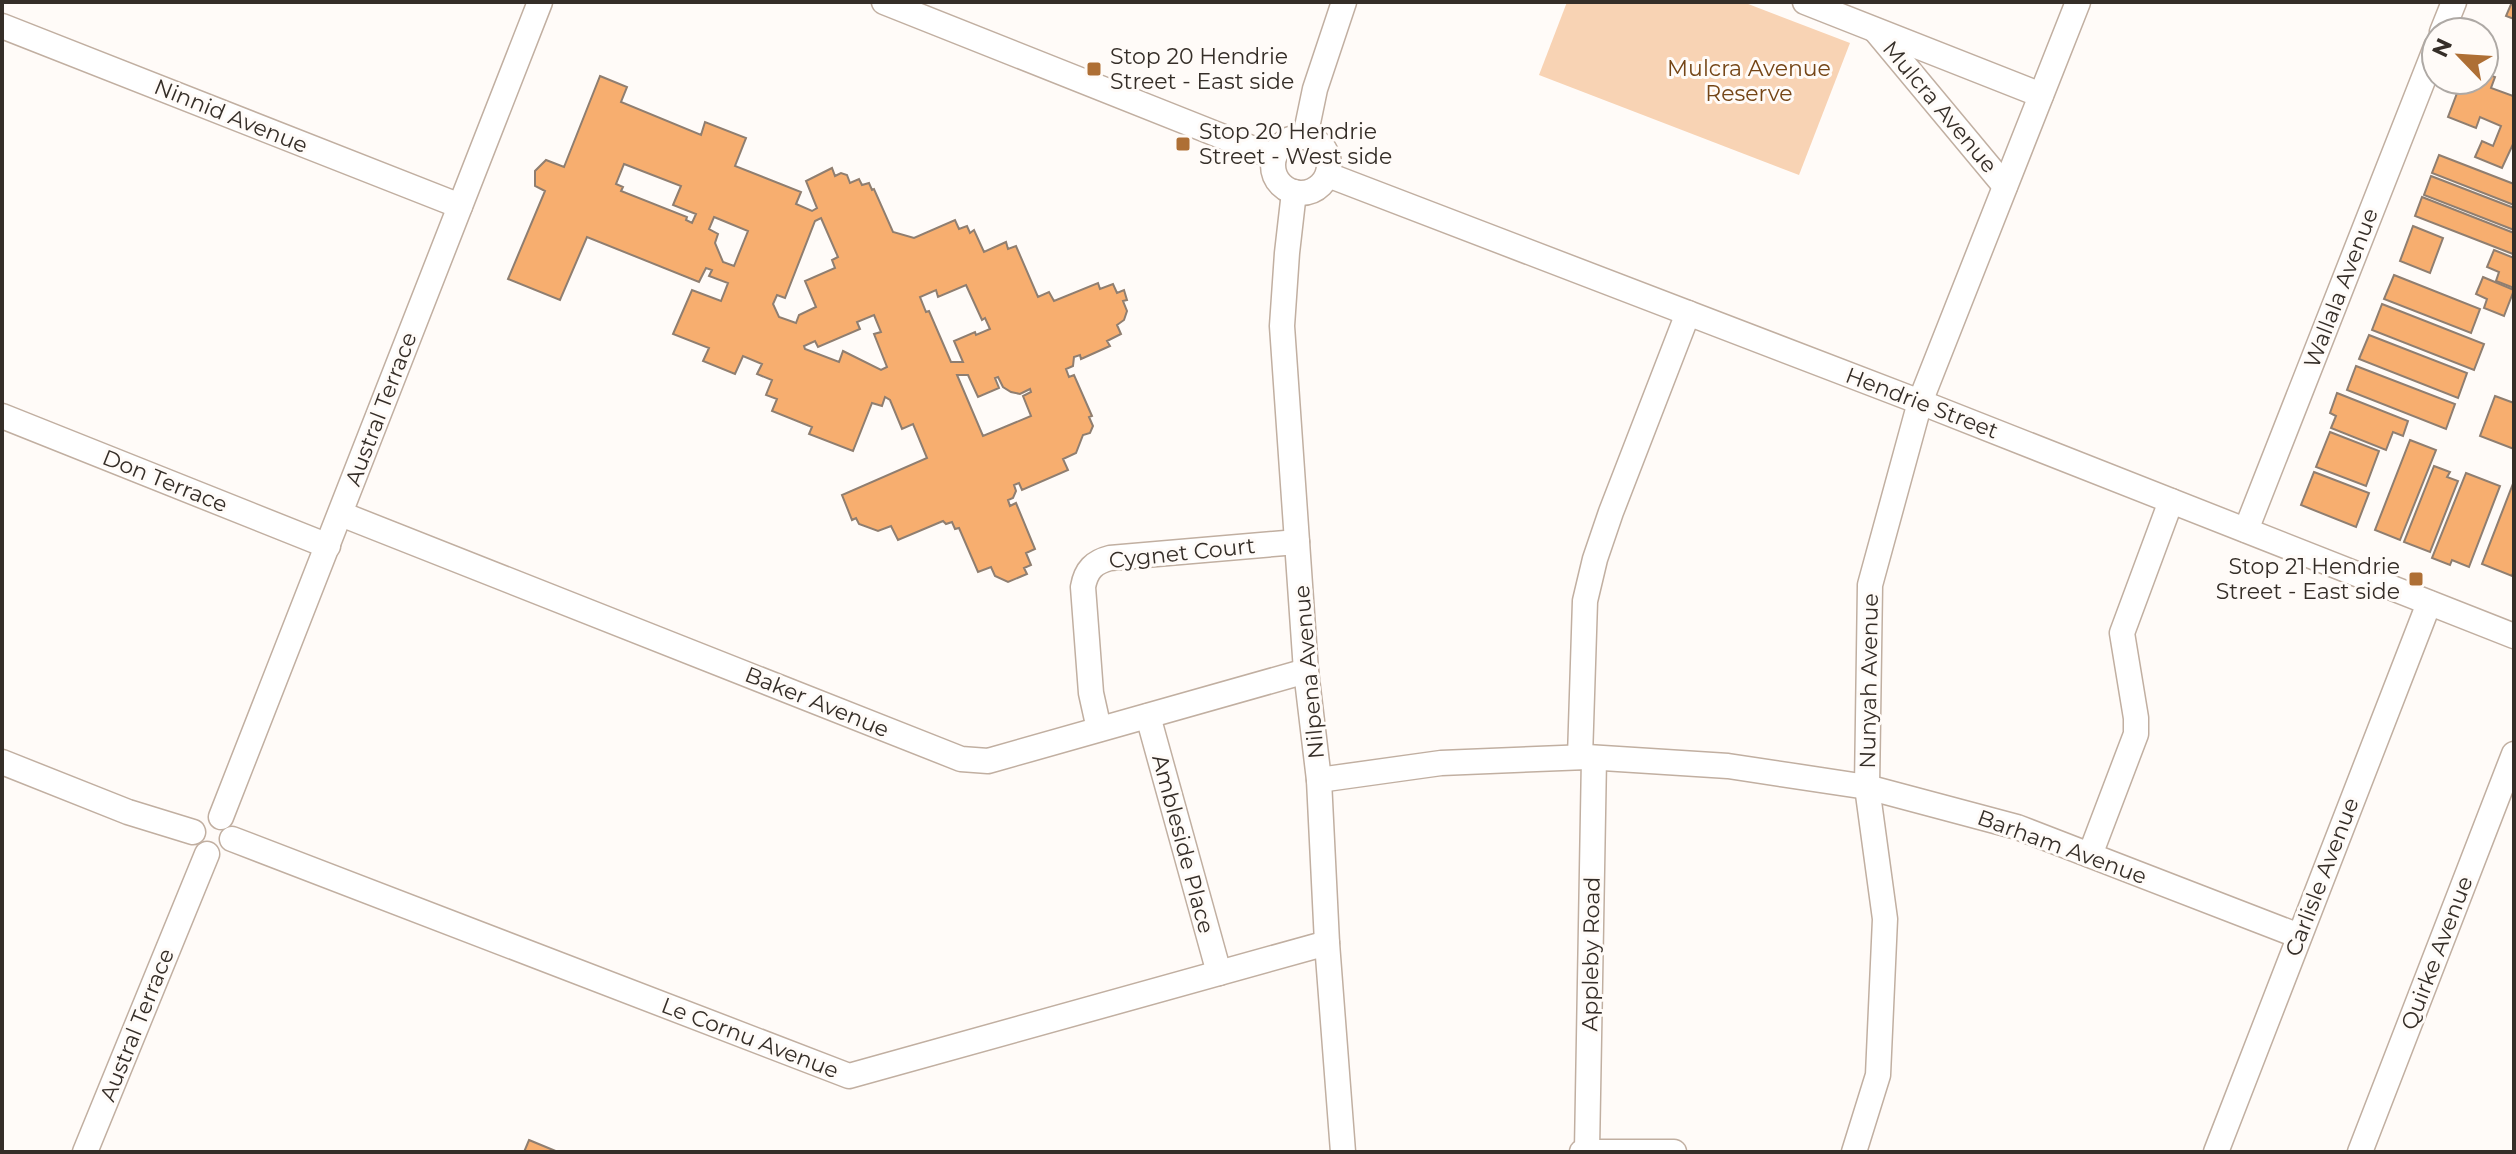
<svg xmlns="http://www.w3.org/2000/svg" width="2516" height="1154" font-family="Montserrat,sans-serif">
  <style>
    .green { fill: #f8d3b4 }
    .building { fill: #f7ae6f; stroke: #8f7e70; stroke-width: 2; fill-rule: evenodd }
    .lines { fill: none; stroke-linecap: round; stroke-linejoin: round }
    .minor-casing { stroke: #c1afa1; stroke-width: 27 }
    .minor { stroke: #fff; stroke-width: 24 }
    .poi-dot { fill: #ae6f35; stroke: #fffbf8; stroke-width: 3 }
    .labels { text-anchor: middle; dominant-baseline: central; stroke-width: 6; stroke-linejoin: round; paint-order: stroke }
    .poi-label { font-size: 22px; fill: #352e28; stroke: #fffbf8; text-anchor: start }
    .park-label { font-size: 22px; fill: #744516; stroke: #fffbf8 }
    .street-label { font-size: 22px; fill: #352e28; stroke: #fffbf8 }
  </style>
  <rect width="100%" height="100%" fill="#fffbf8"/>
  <!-- green -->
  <polygon class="green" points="1567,2 1743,2 1850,43 1799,175 1539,75"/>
  <!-- building -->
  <g class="building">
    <polygon points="2512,2 2514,2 2514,19 2506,16"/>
    <polygon points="2484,73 2495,77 2491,88 2513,96 2514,94 2514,142 2502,168 2475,157 2482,141 2493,146 2501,126 2480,117 2476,128 2448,117 2462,80 2484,80"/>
    <path d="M600,76L627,87L621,102L701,135L705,122L746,138L735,166L801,192L796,204L812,211L817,208L806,181L832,168L835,176L841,173L847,175L850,183L859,179L862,185L869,183L872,190L874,189L893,232L914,238L955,220L959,229L967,226L970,233L974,230L984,252L1006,242L1008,249L1016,246L1038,297L1049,292L1054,301L1098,283L1100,289L1113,284L1117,293L1124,290L1127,300L1123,301L1127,311L1124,320L1117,325L1121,334L1107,341L1110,346L1081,359L1080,355L1074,357L1073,366L1066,369L1069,377L1074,375L1092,416L1089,417L1093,426L1090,433L1083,435L1076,453L1063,459L1068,470L1022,490L1019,483L1014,485L1016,491L1013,498L1008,500L1010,506L1016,503L1035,549L1026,553L1031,565L1024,568L1027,574L1008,582L995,576L991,567L978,572L959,528L955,529L952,522L946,524L943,521L898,540L891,526L878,531L859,524L856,518L852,520L842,495L927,458L913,424L902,429L890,400L885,397L882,406L872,403L853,451L809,434L812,427L772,411L777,399L766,395L772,380L757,374L762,364L743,356L735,374L703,361L709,348L673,334L692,290L721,301L728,283L709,276L712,270L706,268L699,282L587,237L560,300L508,279L545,191L535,186V171L546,160L564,167ZM624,164L681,186L673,205L696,214L692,223L686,220L687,217L621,191L623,187L616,184ZM714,217L748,231L734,266L723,262L715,243L718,234L709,229ZM821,218L838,257L832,260L835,268L805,281L816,307L799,315L796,323L779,317L773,304L777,295L785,298L815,221ZM966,285L982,320L985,318L990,329L976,335L975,332L954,341L963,362H951L929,311L926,312L920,297L936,290L938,297ZM874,315L881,332L874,334L887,367L881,370L843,351L839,362L805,349L804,346L815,341L818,347L860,329L857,322ZM957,375H968L978,397L999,388L995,378L998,377L1003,387L1011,392L1020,394L1030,389L1031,392L1023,396L1031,416L983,436Z"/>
    <polygon points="2439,155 2514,184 2514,205 2432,173"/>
    <polygon points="2431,176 2514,208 2514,230 2424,195"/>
    <polygon points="2422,197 2514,233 2513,254 2415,216"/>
    <polygon points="2413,226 2443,238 2430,273 2400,261"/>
    <polygon points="2494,250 2514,258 2514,288 2496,281 2499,272 2487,267"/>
    <polygon points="2394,275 2480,309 2471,333 2384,299"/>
    <polygon points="2483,277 2514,290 2504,316 2484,308 2487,299 2476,294"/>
    <polygon points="2382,304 2484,344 2474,370 2372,330"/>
    <polygon points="2369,335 2467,373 2458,398 2359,359"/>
    <polygon points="2356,366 2455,404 2446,429 2347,390"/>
    <polygon points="2337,393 2408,421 2403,436 2393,432 2386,450 2331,428 2336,416 2330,413"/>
    <polygon points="2495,396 2514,403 2514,449 2480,436"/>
    <polygon points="2330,432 2379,451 2366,486 2316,467"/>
    <polygon points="2410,440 2436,450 2400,540 2375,530"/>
    <polygon points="2434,466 2450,472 2447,477 2458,481 2430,552 2404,542"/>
    <polygon points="2314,472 2369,493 2356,527 2301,505"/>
    <polygon points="2466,473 2500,486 2469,567 2452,560 2450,565 2432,558"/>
    <polygon points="2514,481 2514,570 2512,576 2482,564"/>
    <polygon points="529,1140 558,1152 524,1152"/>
  </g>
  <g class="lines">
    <!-- minor casing -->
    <g class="minor-casing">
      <g id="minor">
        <polyline points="884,2 1274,157"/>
        <polyline points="1805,2 2041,95"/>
        <polyline points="2,26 460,206"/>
        <polyline points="1876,31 2005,186"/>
        <polyline points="2442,32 2454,2"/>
        <polyline points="1305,137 1315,89 1344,2"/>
        <circle cx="1301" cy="165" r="28"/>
        <polyline points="1328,175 1920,402 2514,636"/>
        <polyline points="1294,192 1287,253 1282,326 1306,671 1319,780 1327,943 1343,1152"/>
        <polyline points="2,416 328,546"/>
        <polyline points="341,514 961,759 988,761 1306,671"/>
        <polyline points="2246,530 2436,47"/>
        <polyline points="1148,716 1219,973"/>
        <path d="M1099,729L1091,693L1083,587C1086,570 1094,562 1110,558L1297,542"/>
        <polyline points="1580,757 1585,601 1595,559 1611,512 1688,313"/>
        <polyline points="2,762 128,812 193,832"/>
        <polyline points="1319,780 1441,763 1587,757 1728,766 1867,787 2017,827 2299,936"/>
        <polyline points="221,817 540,2"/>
        <polyline points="232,839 849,1076 1327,943"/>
        <polyline points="2090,855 2136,734 2136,718 2122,633 2171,501"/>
        <polyline points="1587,1150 1594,758"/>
        <polyline points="85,1152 207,854"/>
        <polyline points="1582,1152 1674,1152"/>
        <polyline points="1854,1152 1878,1075 1885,919 1867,787 1870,585 1920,402 2078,2"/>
        <polyline points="2216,1152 2429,603"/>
        <polyline points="2360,1152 2514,754"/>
      </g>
    </g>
    <!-- minor -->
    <use href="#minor" class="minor"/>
  </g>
  <!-- markers -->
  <g class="poi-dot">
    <rect x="1086" y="61" width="16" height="16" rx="4"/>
    <rect x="1175" y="136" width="16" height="16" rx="4"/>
    <rect x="2408" y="571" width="16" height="16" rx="4"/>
  </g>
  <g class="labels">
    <!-- poi labels -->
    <g class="poi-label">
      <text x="1110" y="56">Stop 20 Hendrie<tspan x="1110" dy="25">Street - East side</tspan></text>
      <text x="1199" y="131">Stop 20 Hendrie<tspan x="1199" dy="25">Street - West side</tspan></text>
      <text x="2400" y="566" text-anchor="end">Stop 21 Hendrie<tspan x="2400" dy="25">Street - East side</tspan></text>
    </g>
    <!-- park labels -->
    <g class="park-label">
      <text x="1749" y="68">Mulcra Avenue<tspan x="1749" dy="25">Reserve</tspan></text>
    </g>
    <!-- street labels -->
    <g class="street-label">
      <text transform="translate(1940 107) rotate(50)">Mulcra Avenue</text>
      <text transform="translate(231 116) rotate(22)">Ninnid Avenue</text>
      <text transform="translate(2341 288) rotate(-69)">Wallala Avenue</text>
      <text transform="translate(1922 403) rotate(21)">Hendrie Street</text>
      <text transform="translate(381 409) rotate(-69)">Austral Terrace</text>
      <text transform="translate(165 481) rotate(22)">Don Terrace</text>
      <text transform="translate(1182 553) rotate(-6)">Cygnet Court</text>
      <text transform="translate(1309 672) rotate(-95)">Nilpena Avenue</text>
      <text transform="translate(1869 681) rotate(-89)">Nunyah Avenue</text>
      <text transform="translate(817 702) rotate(22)">Baker Avenue</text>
      <text transform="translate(1183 844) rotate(75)">Ambleside Place</text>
      <text transform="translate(2062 847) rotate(20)">Barham Avenue</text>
      <text transform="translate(2322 877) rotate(-69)">Carlisle Avenue</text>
      <text transform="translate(2437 953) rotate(-69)">Quirke Avenue</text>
      <text transform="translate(1591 954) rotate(-89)">Appleby Road</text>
      <text transform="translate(137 1025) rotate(-68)">Austral Terrace</text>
      <text transform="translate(750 1038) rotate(21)">Le Cornu Avenue</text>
    </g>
  </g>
  <!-- border -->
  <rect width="2516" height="1154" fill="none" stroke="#352e28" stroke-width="8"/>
  <!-- north arrow -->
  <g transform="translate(2460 56) rotate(295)"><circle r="38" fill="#fffbf8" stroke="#aea9a5" stroke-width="2"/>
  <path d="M0-6L14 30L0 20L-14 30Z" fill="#ae6f35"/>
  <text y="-12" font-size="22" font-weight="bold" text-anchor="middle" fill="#352e28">N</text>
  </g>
</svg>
